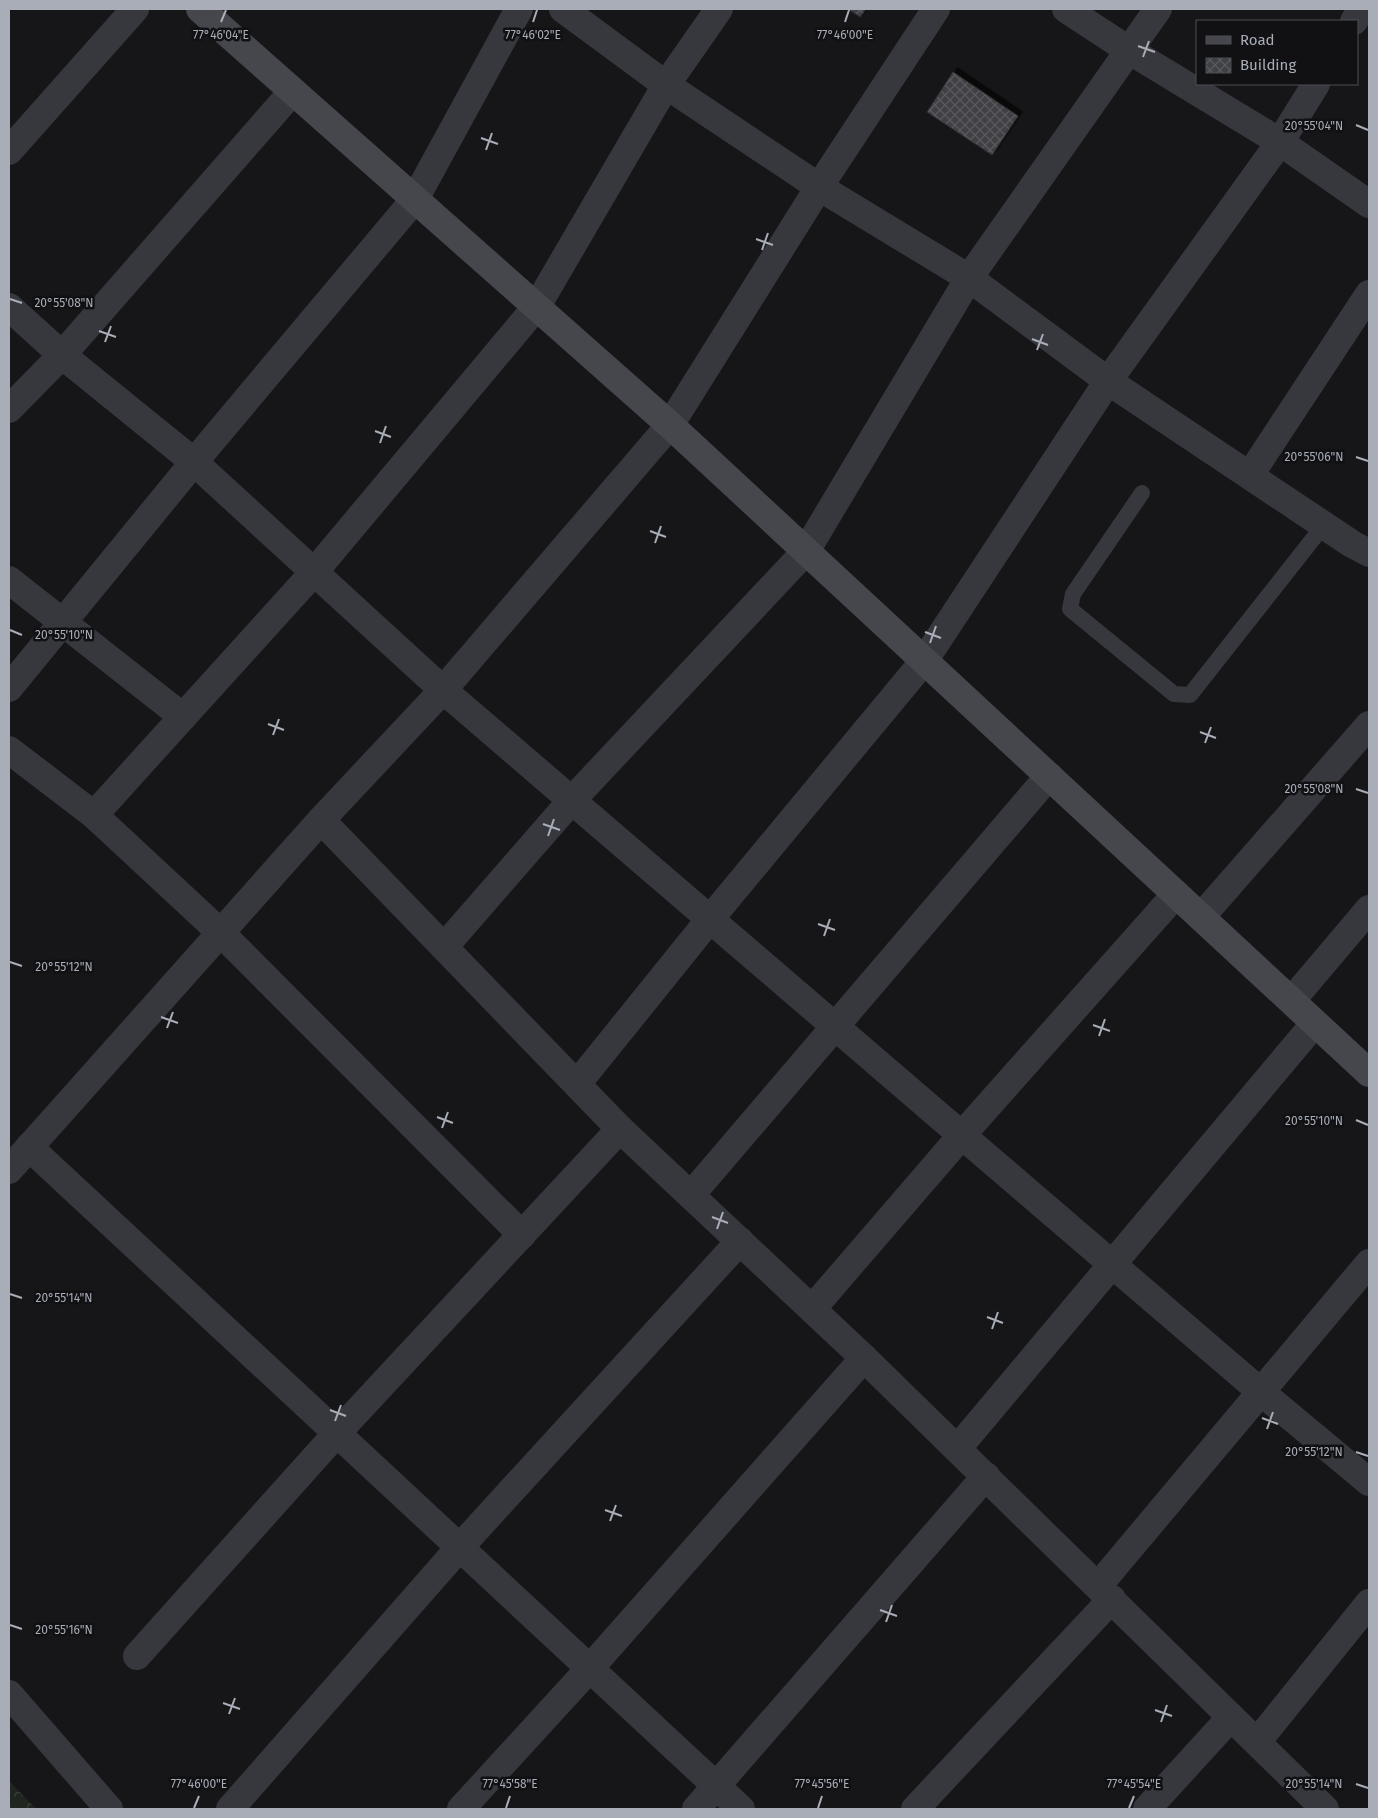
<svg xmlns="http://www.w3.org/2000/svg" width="1378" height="1818" font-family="'Fira Sans',sans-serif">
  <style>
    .forest { fill: url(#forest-crowns) }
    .building { fill: url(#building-cross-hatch); stroke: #303034; filter: url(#shadow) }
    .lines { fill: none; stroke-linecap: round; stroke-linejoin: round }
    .service { stroke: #37383d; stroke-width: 16 }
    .minor { stroke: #37383d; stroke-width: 28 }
    .tertiary { stroke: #37383d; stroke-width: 28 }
    .secondary { stroke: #45474d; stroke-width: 28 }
    .ticks { fill: none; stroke: #a8adb8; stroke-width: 2 }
    .ticks-label { font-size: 12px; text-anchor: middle; fill: #a8adb8; stroke: #111113; stroke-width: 5; stroke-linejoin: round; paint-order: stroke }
  </style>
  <defs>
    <pattern id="forest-crowns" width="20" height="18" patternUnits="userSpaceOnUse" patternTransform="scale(1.25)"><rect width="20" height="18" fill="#1e261f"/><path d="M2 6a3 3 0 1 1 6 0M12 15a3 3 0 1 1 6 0" fill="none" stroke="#3c433d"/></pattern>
    <pattern id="building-cross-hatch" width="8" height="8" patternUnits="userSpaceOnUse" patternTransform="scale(1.25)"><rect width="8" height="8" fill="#404145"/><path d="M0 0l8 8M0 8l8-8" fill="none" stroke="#595a5e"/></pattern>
    <filter id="shadow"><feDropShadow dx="4.5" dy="-4.5" stdDeviation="0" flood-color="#0009"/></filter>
  </defs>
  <rect width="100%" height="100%" fill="#161618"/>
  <!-- forest -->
  <polygon class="forest" points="9,1781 36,1809 9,1809"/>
  <!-- building -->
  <g class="building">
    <polygon points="848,9 866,9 860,17"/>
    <polygon points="953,72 1018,116 992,155 927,112"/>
  </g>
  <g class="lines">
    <!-- service -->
    <polyline class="service" points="1142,493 1073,594 1070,609 1174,694 1190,695 1324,525"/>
    <!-- minor -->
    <g class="minor">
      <polyline points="563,9 666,85 819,187 969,278 1108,381 1352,544 1369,553"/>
      <polyline points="1066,9 1130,51 1280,142 1369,204"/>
      <polyline points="1354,21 1362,9"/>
      <polyline points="9,151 135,9"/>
      <polyline points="9,307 62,355 194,462 443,690 1261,1392 1369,1482"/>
      <polyline points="9,409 62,355 293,91"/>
      <polyline points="1250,475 1369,294"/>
      <polyline points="9,580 183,717"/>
      <polyline points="9,688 194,462 415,199 519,9"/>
      <polyline points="9,750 94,815 221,933 522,1235"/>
      <polyline points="94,815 315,571 537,306 666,85 719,9"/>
      <polyline points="321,820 620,1129 864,1358 1325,1809"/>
      <polyline points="1201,917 1369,725"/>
      <polyline points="444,947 572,800 806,551 969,278 1158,9"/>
      <polyline points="1292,1000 1369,909"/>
      <polyline points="577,1084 710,919 924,661 1108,381 1280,142 1316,84"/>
      <polyline points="29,1147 741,1809"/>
      <polyline points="691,1195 1049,776"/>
      <polyline points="812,1309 962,1135 1176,894"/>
      <polyline points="957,1449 1315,1023"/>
      <polyline points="1098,1586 1369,1263"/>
      <polyline points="137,1656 337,1433 620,1129"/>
      <polyline points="9,1694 109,1809"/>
      <polyline points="1257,1742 1369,1603"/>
      <polyline points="230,1809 460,1547 740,1241"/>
      <polyline points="461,1809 591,1667 864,1358"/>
      <polyline points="696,1809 986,1476"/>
      <polyline points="915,1809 1112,1599"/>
      <polyline points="1147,1809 1231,1717"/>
    </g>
    <!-- tertiary -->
    <polyline class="tertiary" points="9,1170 321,820 443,690 670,425 819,187 936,9"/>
    <!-- secondary -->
    <polyline class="secondary" points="200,9 670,425 1369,1073"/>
  </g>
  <!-- ticks -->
  <path class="ticks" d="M221,22L226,10M533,22L537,10M845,22L849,10M1138,46L1155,52M1143,57L1149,41M1356,125L1368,130M481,138L498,144M486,150L492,133M756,239L773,245M762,250L768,233M10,299L22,303M99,331L116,337M1032,339L1048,345M105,342L111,326M1037,350L1043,334M375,431L391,437M380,443L386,426M1356,457L1368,461M650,531L666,537M655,543L661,526M10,630L22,635M925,632L941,638M930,643L936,626M268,724L284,730M1200,732L1216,738M273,735L279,719M1205,743L1211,727M1356,789L1368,793M543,824L560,830M548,836L554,819M818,924L835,930M824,936L830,919M10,962L22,966M161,1017L178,1023M1093,1025L1110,1031M167,1028L173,1012M1099,1036L1105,1019M437,1117L453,1123M1356,1120L1368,1125M442,1128L448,1112M712,1217L728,1223M717,1229L723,1212M10,1294L22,1298M987,1317L1003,1323M992,1329L998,1312M330,1410L346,1416M1262,1418L1278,1424M335,1421L341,1405M1267,1429L1273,1412M1356,1452L1368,1456M605,1510L622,1516M610,1521L616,1505M880,1610L897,1616M886,1622L892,1605M10,1625L22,1629M223,1703L240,1709M1155,1710L1172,1716M229,1714L235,1698M1161,1722L1167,1705M1356,1784L1368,1788M194,1808L199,1796M506,1808L510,1796M818,1808L822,1796M1129,1808L1134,1796"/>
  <g class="ticks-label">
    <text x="845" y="39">77°46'00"E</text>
    <text x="221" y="39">77°46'04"E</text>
    <text x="533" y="39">77°46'02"E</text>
    <text x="1314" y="130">20°55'04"N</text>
    <text x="64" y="307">20°55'08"N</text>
    <text x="1314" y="461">20°55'06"N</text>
    <text x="64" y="639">20°55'10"N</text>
    <text x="1314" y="793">20°55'08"N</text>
    <text x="64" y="971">20°55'12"N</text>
    <text x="1314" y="1125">20°55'10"N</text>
    <text x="64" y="1302">20°55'14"N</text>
    <text x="1314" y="1456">20°55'12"N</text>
    <text x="64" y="1634">20°55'16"N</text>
    <text x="1314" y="1788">20°55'14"N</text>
    <text x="199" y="1788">77°46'00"E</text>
    <text x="510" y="1788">77°45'58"E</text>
    <text x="822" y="1788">77°45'56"E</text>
    <text x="1134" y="1788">77°45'54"E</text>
  </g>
  <!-- border -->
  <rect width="1378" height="1818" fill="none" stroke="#a8adb8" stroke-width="20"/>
  <!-- legend -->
  <rect x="1196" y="20" width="162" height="65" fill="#111113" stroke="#4d4f55"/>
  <rect x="1206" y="36" width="25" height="8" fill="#45474d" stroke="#4d4f55"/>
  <text x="1240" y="45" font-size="15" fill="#a8adb8">Road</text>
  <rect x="1206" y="58" width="25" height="15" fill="url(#building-cross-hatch)" stroke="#4d4f55"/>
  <text x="1240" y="70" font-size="15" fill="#a8adb8">Building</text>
</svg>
